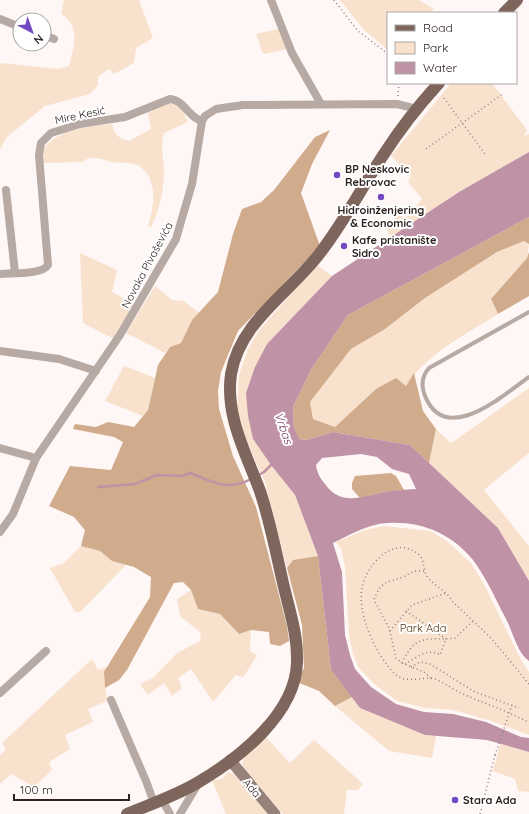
<svg xmlns="http://www.w3.org/2000/svg" width="529" height="814" font-family="Quicksand,sans-serif">
  <style>
    .green { fill: #f9e2cd }
    .forest { fill: #d0ac8c }
    .water { fill: #bf92a6; fill-rule: evenodd }
    .lines { fill: none; stroke-linecap: round; stroke-linejoin: round }
    .stream { stroke: #bf92a6; stroke-width: 2.5 }
    .path { stroke: #8d8281; stroke-width: 1.5; stroke-dasharray: 1 3; stroke-linecap: butt }
    .lane { stroke: #b7a9a3; stroke-width: 4 }
    .street { stroke: #b7a9a3; stroke-width: 8 }
    .secondary { stroke: #968279; stroke-width: 11 }
    .primary { stroke: #7e665c; stroke-width: 12 }
    .path-bridge { stroke: #8d8281; stroke-width: 1.5; stroke-dasharray: 1 3; stroke-linecap: butt }
    .poi-dot { fill: #7249c2; stroke: #fff; stroke-width: 1.5 }
    .labels { text-anchor: middle; dominant-baseline: central; stroke-width: 4; stroke-linejoin: round; paint-order: stroke }
    .street-label { font-size: 11px; fill: #2e2120; stroke: #fff }
    .poi-label { font-size: 11px; font-weight: bold; fill: #2e2120; stroke: #fff; text-anchor: start }
    .park-label { font-size: 11px; fill: #55320a; stroke: #fff }
    .water-label { font-size: 12px; font-style: italic; fill: #783d5b; stroke: #fff }
  </style>
  <rect width="100%" height="100%" fill="#fff7f6"/>
  <!-- green -->
  <g class="green">
    <path d="M64,0H139L153,38L136,48L134,63L114,74L109,69L98,77V85L90,94L45,106L7,137L0,149V64L1,63L58,69L69,66C74,48 81,26 61,14Z"/>
    <polygon points="340,0 419,0 434,9 430,13 388,13 388,50 365,31"/>
    <polygon points="282,28 289,49 263,54 256,34"/>
    <polygon points="451,83 492,83 527,130 524,136 529,134 529,152 459,192 391,238 386,229 397,214 406,218 422,199 408,182 411,176 391,156"/>
    <path d="M170,103L181,108L188,122L164,133C160,148 164,158 164,173C163,194 160,208 151,227L148,225C155,206 158,178 139,166C130,161 120,164 111,162C101,159 92,155 82,162L43,163L44,148C61,128 88,127 112,124C115,135 118,138 129,141L151,129L148,112Z"/>
    <path d="M524,241L529,244L527,258L491,299L498,314C466,335 427,353 406,386L376,389L335,427L313,419L310,402L351,349L385,329L425,298L497,252Z"/>
    <polygon points="80,253 117,270 112,292 134,304 114,339 83,323"/>
    <polygon points="317,265 332,276 267,344 253,439 271,465 295,495 318,556 293,560 287,568 265,482 245,437 237,413 239,375 248,349 259,330"/>
    <polygon points="155,286 172,300 184,301 199,313 192,320 181,343 170,347 165,353 126,333"/>
    <polygon points="124,366 155,378 148,410 143,416 105,401"/>
    <polygon points="529,388 529,453 484,490 529,546 529,581 498,528 429,463 436,429 451,443"/>
    <polygon points="384,526 431,531 447,541 471,563 484,584 520,658 529,672 529,735 488,720 453,710 424,708 397,701 374,684 358,667 353,654 349,635 345,567 341,548 336,542 365,530"/>
    <polygon points="81,546 100,551 112,561 126,565 80,612 75,612 50,568 64,563"/>
    <polygon points="191,590 198,609 220,614 239,634 251,630 250,651 257,655 243,678 236,675 213,702 191,669 178,678 182,688 172,696 164,683 148,695 140,684 153,678 177,653 200,641 201,633 180,616 177,599"/>
    <polygon points="92,659 98,670 107,667 104,677 107,701 88,709 93,722 65,735 70,749 49,762 52,770 34,787 11,774 0,784 0,755 6,750 2,743"/>
    <polygon points="352,697 360,708 425,735 436,736 432,758 389,751 335,706"/>
    <polygon points="265,736 290,763 314,740 363,784 358,790 347,790 344,814 283,814 244,769 242,763 245,756"/>
    <polygon points="500,744 529,752 529,792 518,791 515,779 493,771"/>
    <polygon points="228,772 234,774 268,814 226,814 212,780 222,779"/>
  </g>
  <!-- forest -->
  <g class="forest">
    <polygon points="330,130 312,164 301,193 320,246 238,331 221,372 218,391 219,409 233,456 256,507 287,626 289,641 280,646 270,644 269,632 251,630 239,634 220,614 198,609 191,590 183,582 174,583 127,670 119,680 105,688 104,672 150,597 151,577 134,567 112,561 100,551 81,546 85,530 74,517 49,506 70,466 111,470 123,442 114,437 73,429 75,424 96,427 108,422 134,427 148,410 158,365 170,347 181,343 192,320 218,292 233,234 242,209 261,202 274,190 315,137"/>
    <polygon points="529,217 529,244 524,241 497,252 425,298 385,329 351,349 310,402 313,419 335,427 376,389 396,378 406,386 414,373 423,411 436,429 429,463 410,445 333,432 307,440 298,439 294,428 293,407 312,368 348,315"/>
    <polygon points="529,252 529,296 498,314 491,299 527,258"/>
    <polygon points="391,473 396,476 404,490 384,492 360,498 352,489 352,483 355,476"/>
    <polygon points="318,556 331,670 352,697 335,706 319,691 297,682 304,668 302,625 287,568 293,560"/>
  </g>
  <!-- water -->
  <path class="water" d="M529,152V217L348,315L312,368L293,407L294,428L299,439L307,440L333,432L410,445L498,528L529,581V661C517,653 513,632 506,619C496,600 486,577 473,560C451,533 421,521 387,523C368,524 349,535 333,543L342,572L345,635L350,655L355,669L371,687L396,704L424,712L453,714L486,722L521,737L529,738V752L487,740L425,735L360,708L331,670L318,556L295,495L271,465L253,439L248,416L246,393L255,367L267,344L332,276L459,192ZM361,454L377,457L392,469L409,474L416,489C405,490 395,490 384,492C362,497 340,506 325,484C320,478 317,473 316,465L322,458Z"/>
  <g class="lines">
    <!-- stream -->
    <g class="stream">
      <polyline points="257,476 264,472 273,463"/>
      <path d="M98,487L135,484L157,475L182,476L190,473C212,481 227,492 251,479"/>
    </g>
    <!-- path -->
    <g class="path">
      <polyline points="334,0 358,31 388,54"/>
      <polyline points="398,96 399,83"/>
      <polyline points="444,98 485,154"/>
      <polyline points="426,149 504,93"/>
      <path d="M424,571C412,570 412,573 403,577C386,583 381,581 374,600L389,628L396,658L402,663L424,672L432,679"/>
      <polyline points="406,611 446,639"/>
      <polyline points="390,631 412,605 446,593"/>
      <path d="M402,663C413,640 420,638 445,639"/>
      <path d="M405,664C416,658 428,647 440,655L446,639L455,638L473,621"/>
      <polyline points="411,667 420,662 430,664 475,692 519,708"/>
      <path d="M529,684L492,639L452,601C447,591 436,587 428,578C422,571 426,560 418,554C394,534 366,565 362,588C357,614 376,655 394,673C406,685 421,676 435,679C443,682 451,688 459,692C475,700 491,705 507,712C514,715 521,719 529,722"/>
      <polyline points="480,814 495,755"/>
    </g>
    <!-- lane -->
    <path class="lane" d="M529,312L429,368C421,377 421,386 425,396C446,447 503,395 529,377"/>
    <!-- street -->
    <g class="street">
      <polyline points="271,0 292,53 321,104"/>
      <polyline points="0,19 20,27"/>
      <polyline points="44,35 54,39"/>
      <polyline points="6,190 15,273"/>
      <path d="M0,274C12,273 42,275 48,265L39,155L41,143L51,133L80,124L125,117L170,99C184,100 189,118 202,121"/>
      <polyline points="0,351 59,359 96,371"/>
      <polyline points="0,448 36,458"/>
      <polyline points="0,532 13,514 36,458 120,335 176,239 192,184 202,121 205,116 216,109 243,105 397,104 417,109"/>
      <polyline points="0,693 46,651"/>
      <polyline points="111,700 146,781 154,803"/>
      <polyline points="162,800 170,814"/>
      <polyline points="180,814 198,784"/>
    </g>
    <!-- secondary -->
    <polyline class="secondary" points="230,760 275,814"/>
    <!-- primary -->
    <g class="primary">
      <polyline points="504,13 517,0"/>
      <path d="M127,814C151,804 175,796 197,783C238,759 296,714 297,662C298,635 289,609 283,583C276,552 270,521 260,491C246,453 225,416 231,374C240,321 290,293 320,253C344,222 362,187 384,154C400,129 419,105 439,83"/>
    </g>
    <!-- path-bridge -->
    <polyline class="path-bridge" points="495,755 512,705"/>
  </g>
  <!-- markers -->
  <g class="poi-dot">
    <circle cx="337" cy="175" r="4"/>
    <circle cx="381" cy="197" r="4"/>
    <circle cx="344" cy="246" r="4"/>
    <circle cx="455" cy="800" r="4"/>
  </g>
  <g class="labels">
    <!-- street labels -->
    <g class="street-label">
      <text transform="translate(80 115) rotate(-12)">Mire Kesić</text>
      <text transform="translate(147 265) rotate(-62)">Novaka Pivaševića</text>
      <text transform="translate(252 788) rotate(50)">Ada</text>
    </g>
    <!-- poi labels -->
    <g class="poi-label">
      <text x="345" y="169">BP Neskovic<tspan x="345" dy="13">Rebrovac</tspan></text>
      <text x="381" y="210" text-anchor="middle">Hidroinženjering<tspan x="381" dy="13">&amp; Economic</tspan></text>
      <text x="352" y="240">Kafe pristanište<tspan x="352" dy="13">Sidro</tspan></text>
      <text x="463" y="800">Stara Ada</text>
    </g>
    <!-- park labels -->
    <g class="park-label">
      <text x="423" y="628">Park Ada</text>
    </g>
    <!-- water labels -->
    <g class="water-label">
      <text transform="translate(284 428) rotate(71)">Vrbas</text>
    </g>
  </g>
  <!-- legend -->
  <rect x="387" y="12" width="130" height="72" fill="#ffffff" stroke="#aba6a6"/>
  <rect x="395" y="25" width="20" height="6" fill="#7e665c" stroke="#aba6a6"/>
  <text x="423" y="32" font-size="12" fill="#2e2120">Road</text>
  <rect x="395" y="42" width="20" height="12" fill="#f9e2cd" stroke="#aba6a6"/>
  <text x="423" y="52" font-size="12" fill="#2e2120">Park</text>
  <rect x="395" y="62" width="20" height="12" fill="#bf92a6" stroke="#aba6a6"/>
  <text x="423" y="72" font-size="12" fill="#2e2120">Water</text>
  <!-- north arrow -->
  <g transform="translate(32 32) rotate(139)"><circle r="19" fill="#ffffff" stroke="#aba6a6"/>
  <path d="M0-3L7 15L0 10L-7 15Z" fill="#7249c2"/>
  <text y="-6" font-size="11" font-weight="bold" text-anchor="middle" fill="#2e2120">N</text>
  </g>
  <!-- scale -->
  <path d="M14 794v6h115v-6" fill="none" stroke="#2e2120" stroke-width="2"/>
  <text x="20" y="794" font-size="12" fill="#2e2120" stroke="#ffffff" stroke-width="3" paint-order="stroke">100 m</text>
</svg>
